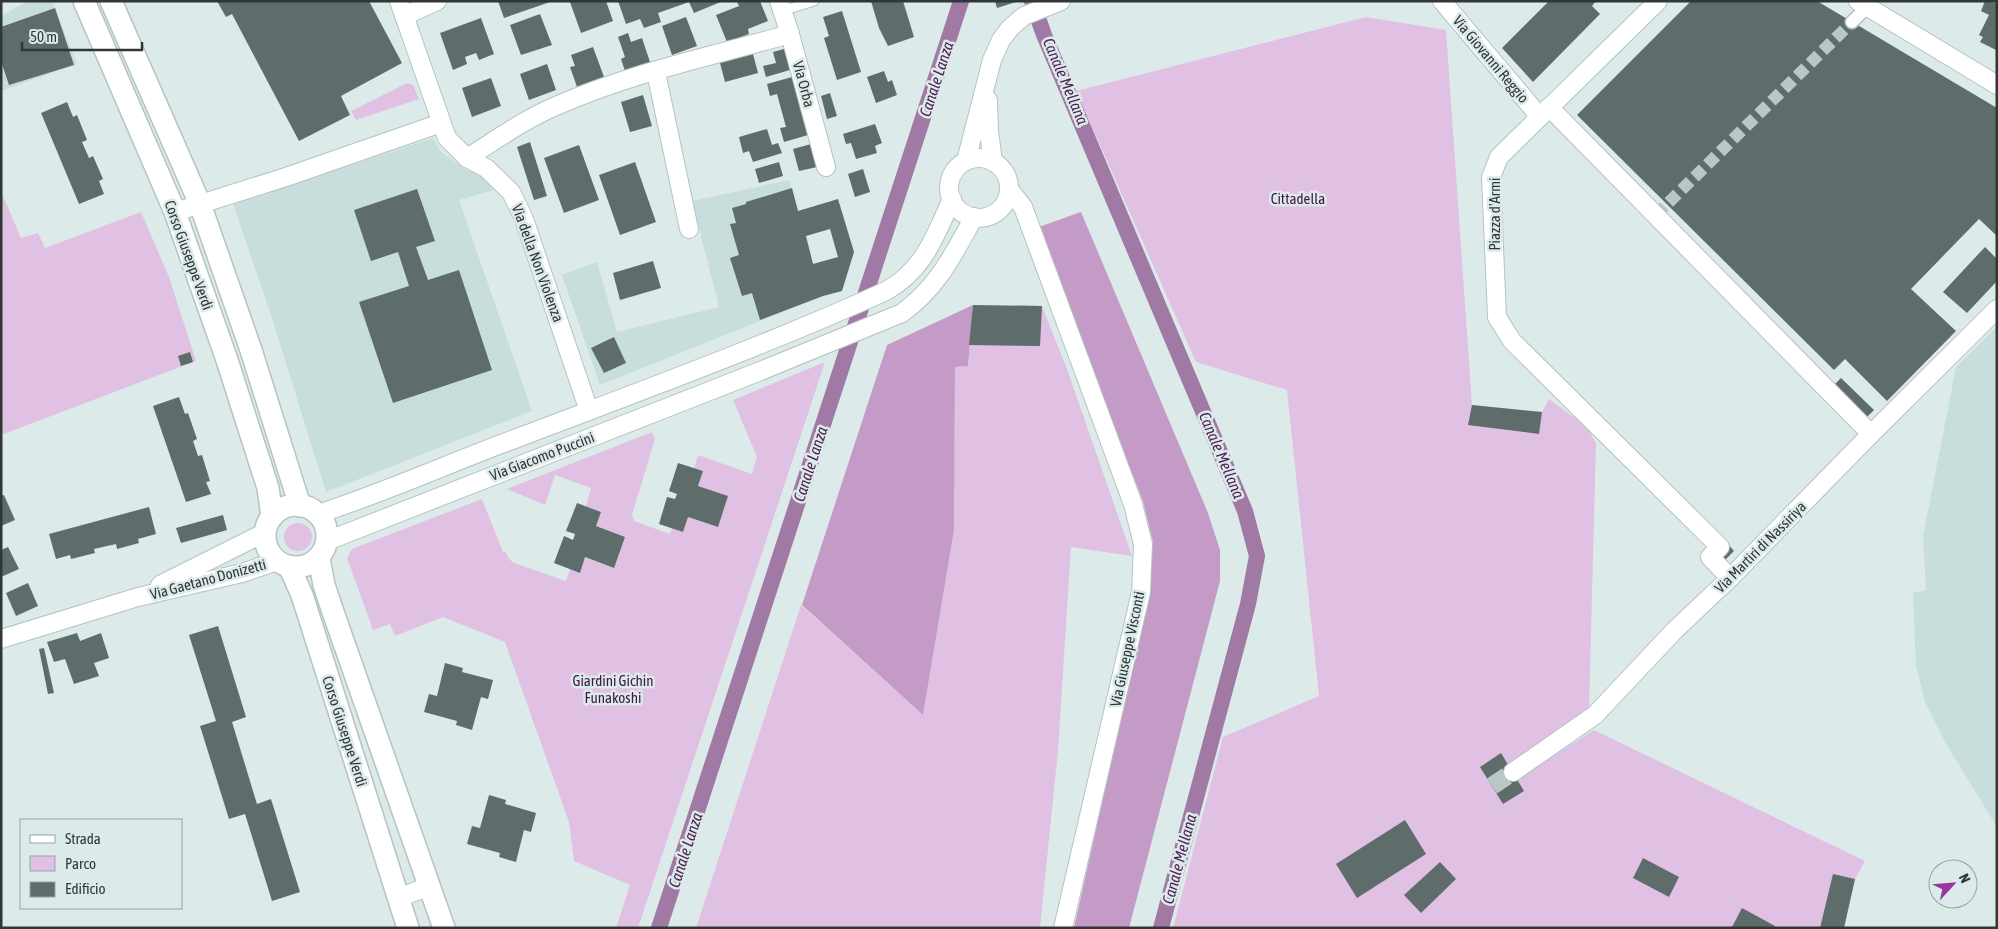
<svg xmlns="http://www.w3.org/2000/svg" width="1998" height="929" font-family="'Asap Condensed',sans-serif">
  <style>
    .built { fill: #c7dedc }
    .green { fill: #e1c1e3 }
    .forest { fill: #c39bc6 }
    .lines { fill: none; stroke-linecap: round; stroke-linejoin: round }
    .canal { stroke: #a07aa4; stroke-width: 16 }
    .building { fill: #5e6c6b; fill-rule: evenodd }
    .pedestrian-tunnel { stroke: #bac7c6; stroke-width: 12; stroke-dasharray: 12 6; stroke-linecap: butt }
    .minor-tunnel { stroke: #bac7c6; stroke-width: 18; stroke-dasharray: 18 9; stroke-linecap: butt }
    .service-casing { stroke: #b4c3c2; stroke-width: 11 }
    .pedestrian-casing { stroke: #b4c3c2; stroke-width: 15 }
    .minor-casing { stroke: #b4c3c2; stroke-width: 20 }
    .tertiary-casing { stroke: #b4c3c2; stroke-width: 24 }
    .service { stroke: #fff; stroke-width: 9 }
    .pedestrian { stroke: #fff; stroke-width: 12 }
    .minor { stroke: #fff; stroke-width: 18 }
    .tertiary { stroke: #fff; stroke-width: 21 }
    .labels { text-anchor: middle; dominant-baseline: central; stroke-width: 5; stroke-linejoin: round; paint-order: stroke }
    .street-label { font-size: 15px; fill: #313736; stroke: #dcebea }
    .park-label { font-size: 15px; fill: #441449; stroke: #dcebea }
    .water-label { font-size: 16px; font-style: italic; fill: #501f55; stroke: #dcebea }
  </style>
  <rect width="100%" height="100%" fill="#dcebea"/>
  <!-- built -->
  <g class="built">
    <polygon points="28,1 52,1 77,64 1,91 1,16"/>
    <polygon points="433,138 440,151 465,169 480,175 487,181 493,190 459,200 532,411 326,492 271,315 233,204"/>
    <polygon points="789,180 823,296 600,385 562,275 597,262 617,332 719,307 692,201"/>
    <polygon points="1997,327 1997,827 1945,742 1925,702 1916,666 1913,593 1926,590 1923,537 1956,367"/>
  </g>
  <!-- green -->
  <g class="green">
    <polygon points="1366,17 1446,30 1472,405 1542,412 1549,399 1586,426 1596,443 1589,709 1517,779 1594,730 1865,861 1855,879 1844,928 1173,928 1223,737 1319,696 1287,390 1196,362 1076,91"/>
    <polygon points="407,83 413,85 419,99 356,120 351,111"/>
    <polygon points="3,196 21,238 38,233 45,248 141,212 169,277 196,361 1,435 1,197"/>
    <polygon points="973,305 1042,306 1067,369 1132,556 1071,547 1058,751 1040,928 696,928 801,605 923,715 954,530 955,367 968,366"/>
    <polygon points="825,362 638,928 616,928 630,885 574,861 569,822 505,642 443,617 395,636 390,624 373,630 347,558 352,549 482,499 503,552 505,551 509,559 514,563 566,581 570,569 580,573 585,557 613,568 625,537 596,526 601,512 586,506 591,488 555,475 545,505 507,489 652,432 655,439 632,515 634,521 670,534 672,528 683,532 688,517 717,527 698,486 703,471 694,468 698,455 752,474 757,457 733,400"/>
    <circle cx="298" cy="537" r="14"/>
  </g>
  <!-- forest -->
  <g class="forest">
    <polygon points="1081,212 1208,513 1220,550 1220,581 1129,928 1074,928 1149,593 1153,542 1143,501 1036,228"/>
    <polygon points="973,305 968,366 955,367 954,530 923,715 802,605 887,345"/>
  </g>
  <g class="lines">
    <!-- canal -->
    <g class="canal">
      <polyline points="1032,1 1044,35 1245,511 1257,556 1248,604 1161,928"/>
      <polyline points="659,928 961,1"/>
    </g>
  </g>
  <!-- building -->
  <g class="building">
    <polygon points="217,1 369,1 402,63 341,96 350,115 299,141 232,14 226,17"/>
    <polygon points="498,1 550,1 550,2 504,18"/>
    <polygon points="573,1 606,1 613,21 581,33 570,2"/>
    <polygon points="618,1 723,1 694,13 689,2 658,13 661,22 644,28 640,19 626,24"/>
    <polygon points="739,1 760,1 768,21 748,29 749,34 727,42 716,15 739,6 737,2"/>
    <polygon points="871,1 903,1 914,37 888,46 879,28"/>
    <polygon points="995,1 1016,1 1016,2 997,8"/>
    <polygon points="1549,1 1596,1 1592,6 1600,14 1533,82 1502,48"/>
    <polygon points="1691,1 1817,1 1997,108 1997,236 1979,219 1911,289 1956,331 1887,401 1845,359 1834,370 1577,115"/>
    <polygon points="1985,1 1997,3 1996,50 1980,42 1983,37 1979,35 1989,15 1981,11"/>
    <polygon points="55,8 74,65 9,85 1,61 1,27"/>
    <polygon points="842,11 861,72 837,80 824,38 829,36 823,17"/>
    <polygon points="540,14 552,45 521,55 510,25"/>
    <polygon points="686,17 697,46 672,55 662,26"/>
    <polygon points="481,18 494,54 479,60 476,53 465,57 467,64 453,70 440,33"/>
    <polygon points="628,33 631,42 642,38 650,62 625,71 621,59 625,57 618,37"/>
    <polygon points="593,47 604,77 577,87 570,67 575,66 571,55"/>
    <polygon points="784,49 790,70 766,77 763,66 776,63 773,52"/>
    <polygon points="753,54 758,73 725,82 720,63"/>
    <polygon points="547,64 556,90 529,100 520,74"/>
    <polygon points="884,71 888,82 892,80 897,95 876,103 867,77"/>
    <polygon points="792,77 808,135 784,142 780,128 786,127 777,94 770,96 767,84"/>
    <polygon points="491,78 501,106 472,117 462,88"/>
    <polygon points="830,93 837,116 827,119 821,96"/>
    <polygon points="643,95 652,126 630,132 621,102"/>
    <polygon points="67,102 73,117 77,115 87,140 82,142 89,158 93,156 103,179 99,181 104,194 79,204 41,113"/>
    <polygon points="875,124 882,143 875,146 877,153 856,159 851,143 846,144 843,134"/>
    <polygon points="767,129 772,145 778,143 782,153 753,162 749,151 743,153 739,137"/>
    <polygon points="530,142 547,196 534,200 517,147"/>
    <polygon points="811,144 817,167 799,171 793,149"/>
    <polygon points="579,145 599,200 564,213 544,158"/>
    <polygon points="635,162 656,222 620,235 599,175"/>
    <polygon points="779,162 783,176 759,183 755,169"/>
    <polygon points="863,169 870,192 855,197 848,174"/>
    <path d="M792,188L798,211L838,199L854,252L842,291L823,296L760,320L752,293L742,296L730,258L739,255L730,224L736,223L732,208L746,204V202ZM830,229L838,257L813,264L806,236Z"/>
    <polygon points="417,189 435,241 416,247 428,280 459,270 492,370 393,403 359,302 409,286 398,252 371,261 354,210"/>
    <polygon points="1985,247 1997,259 1997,281 1967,313 1943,292"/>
    <polygon points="653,261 661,288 620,300 613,273"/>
    <polygon points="973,305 1042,306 1040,346 969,345"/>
    <polygon points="614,337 626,363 604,373 591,348"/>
    <polygon points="190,352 193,362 181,366 178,356"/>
    <polygon points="1841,378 1874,410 1867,417 1834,385"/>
    <polygon points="179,397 185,414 188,413 197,439 193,441 198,456 202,455 210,481 206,482 211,494 186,502 153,406"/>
    <polygon points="1472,405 1542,412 1539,434 1468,425"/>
    <polygon points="678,463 703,471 698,486 728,496 718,527 688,517 683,532 659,524 667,497 675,499 677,494 669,491"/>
    <polygon points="4,495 15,520 1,526 1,496"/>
    <polygon points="577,503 601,512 596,526 625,537 614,568 585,557 580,573 554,563 564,536 573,540 575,534 566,531"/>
    <polygon points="149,507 156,534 138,539 139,543 117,549 116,544 94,549 95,553 71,559 70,555 56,559 49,534"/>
    <polygon points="223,515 227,530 181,543 176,528"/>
    <polygon points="1728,544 1734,551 1724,561 1717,554"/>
    <polygon points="8,547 19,569 1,577 1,550"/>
    <polygon points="28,583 38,606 16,616 6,593"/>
    <polygon points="218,626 246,717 232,722 257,804 271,799 300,892 272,901 245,814 229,819 200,726 216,721 189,635"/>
    <polygon points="77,633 80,641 101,633 109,658 94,663 99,676 74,684 65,659 54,662 47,642"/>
    <polygon points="44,648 54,693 48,694 39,649"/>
    <polygon points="445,663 463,668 462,672 493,680 488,699 481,697 472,730 456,725 457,721 424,712 429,694 437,696"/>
    <polygon points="1501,753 1524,791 1503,804 1480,767"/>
    <polygon points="489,795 506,800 505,804 536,813 531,832 524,830 516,862 499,857 500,853 467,844 472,826 480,828"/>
    <polygon points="1405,820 1426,854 1357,898 1336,864"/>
    <polygon points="1643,858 1679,877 1669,897 1633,878"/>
    <polygon points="1440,862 1456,879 1421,913 1404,895"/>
    <polygon points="1833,874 1855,879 1844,928 1820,928"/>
    <polygon points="1742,908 1775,926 1775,928 1732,927"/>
  </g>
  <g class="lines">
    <!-- pedestrian-tunnel -->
    <polyline class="pedestrian-tunnel" points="1656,215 1852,22"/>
    <!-- minor-tunnel -->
    <polyline class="minor-tunnel" points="1492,786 1513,772"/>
    <!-- service casing -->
    <g class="service-casing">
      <polyline id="service" points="782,11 814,1"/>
    </g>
    <!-- pedestrian casing -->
    <g class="pedestrian-casing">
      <polyline id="pedestrian" points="1852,22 1867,7"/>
    </g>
    <!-- minor casing -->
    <g class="minor-casing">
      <g id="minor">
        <polyline points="399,1 447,138 467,158 486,168 511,192 524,219 589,411"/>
        <polyline points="779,1 790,34 826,167"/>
        <polyline points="1442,1 1540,117"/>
        <polyline points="1658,1 1499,157 1491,177 1497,317 1512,341 1720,547 1710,557 1730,578"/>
        <polyline points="1858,1 1997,85"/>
        <polyline points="404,16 437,1"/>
        <polyline points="656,72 689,229"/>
        <polyline points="988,100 989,131 993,162"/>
        <polyline points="1549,107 1871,434"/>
        <path d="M467,158C496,140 525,119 556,106C631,73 712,56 790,34"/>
        <circle cx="979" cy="188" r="30"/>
        <polyline points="966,161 992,60 1001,40 1010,28 1024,16 1061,1"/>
        <polyline points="1009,189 1023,207 1133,504 1143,544 1141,592 1063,928"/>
        <polyline points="175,212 286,177 441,123"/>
        <path d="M318,514C386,492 452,462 520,437C643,390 767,345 886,291C924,270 935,236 952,199"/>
        <path d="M327,541L758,372L902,313C938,287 953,255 974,217"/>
        <polyline points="160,585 266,532"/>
        <polyline points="1,639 138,597 242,573 277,561"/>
        <polyline points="1513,772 1595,715 1675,630 1730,578 1871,434 1997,309"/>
        <polyline points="398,898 430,886"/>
      </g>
    </g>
    <!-- tertiary casing -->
    <g class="tertiary-casing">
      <g id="tertiary">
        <polyline points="84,1 175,212 227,360 268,488 272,517"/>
        <polyline points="111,1 200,204 251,350 300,506"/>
        <circle cx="296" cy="536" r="31"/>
        <polyline points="319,558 324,585 332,609 444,928"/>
        <polyline points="289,566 302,595 408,928"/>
      </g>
    </g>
    <!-- service -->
    <use href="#service" class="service"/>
    <!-- pedestrian -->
    <use href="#pedestrian" class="pedestrian"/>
    <!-- minor -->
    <use href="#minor" class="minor"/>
    <!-- tertiary -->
    <use href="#tertiary" class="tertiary"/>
  </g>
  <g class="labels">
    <!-- street labels -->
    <g class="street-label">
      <text transform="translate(1491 59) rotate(50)">Via Giovanni Reggio</text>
      <text transform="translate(804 84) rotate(75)">Via Orba</text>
      <text transform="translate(1494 214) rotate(-90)">Piazza d'Armi</text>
      <text transform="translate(189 255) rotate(70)">Corso Giuseppe Verdi</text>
      <text transform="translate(538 263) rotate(70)">Via della Non Violenza</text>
      <text transform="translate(542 456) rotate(-21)">Via Giacomo Puccini</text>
      <text transform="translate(1760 547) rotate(-45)">Via Martiri di Nassiriya</text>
      <text transform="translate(208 579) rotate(-15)">Via Gaetano Donizetti</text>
      <text transform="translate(1127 649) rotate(-78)">Via Giuseppe Visconti</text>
      <text transform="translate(345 731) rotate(72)">Corso Giuseppe Verdi</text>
    </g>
    <!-- park labels -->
    <g class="park-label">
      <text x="1298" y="198">Cittadella</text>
      <text x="613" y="680">Giardini Gichin<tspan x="613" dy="17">Funakoshi</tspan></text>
    </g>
    <!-- water labels -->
    <g class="water-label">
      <text transform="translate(936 79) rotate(-72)">Canale Lanza</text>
      <text transform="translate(1066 81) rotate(67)">Canale Mellana</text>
      <text transform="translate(1222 455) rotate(67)">Canale Mellana</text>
      <text transform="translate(810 464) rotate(-72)">Canale Lanza</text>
      <text transform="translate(685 850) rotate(-72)">Canale Lanza</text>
      <text transform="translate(1179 859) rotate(-75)">Canale Mellana</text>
    </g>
  </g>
  <!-- border -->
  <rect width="1998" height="929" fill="none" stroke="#313736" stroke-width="5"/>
  <!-- legend -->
  <rect x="20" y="819" width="162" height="90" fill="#dcebea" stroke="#98a3a2"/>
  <rect x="30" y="835" width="25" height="8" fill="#ffffff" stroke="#98a3a2"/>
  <text x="65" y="844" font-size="15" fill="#313736">Strada</text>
  <rect x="30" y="856" width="25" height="15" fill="#e1c1e3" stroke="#98a3a2"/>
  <text x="65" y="869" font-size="15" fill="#313736">Parco</text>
  <rect x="30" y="882" width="25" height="15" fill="#5e6c6b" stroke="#98a3a2"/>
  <text x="65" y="894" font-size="15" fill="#313736">Edificio</text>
  <!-- north arrow -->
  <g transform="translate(1953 884) rotate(64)"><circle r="24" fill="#dcebea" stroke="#98a3a2"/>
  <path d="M0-4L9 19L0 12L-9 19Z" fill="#9738a1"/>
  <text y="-8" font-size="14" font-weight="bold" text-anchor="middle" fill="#313736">N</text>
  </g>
  <!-- scale -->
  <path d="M22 42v8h120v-8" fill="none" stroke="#313736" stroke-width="2.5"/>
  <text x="30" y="42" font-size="15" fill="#313736" stroke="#dcebea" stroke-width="4" paint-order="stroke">50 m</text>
</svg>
